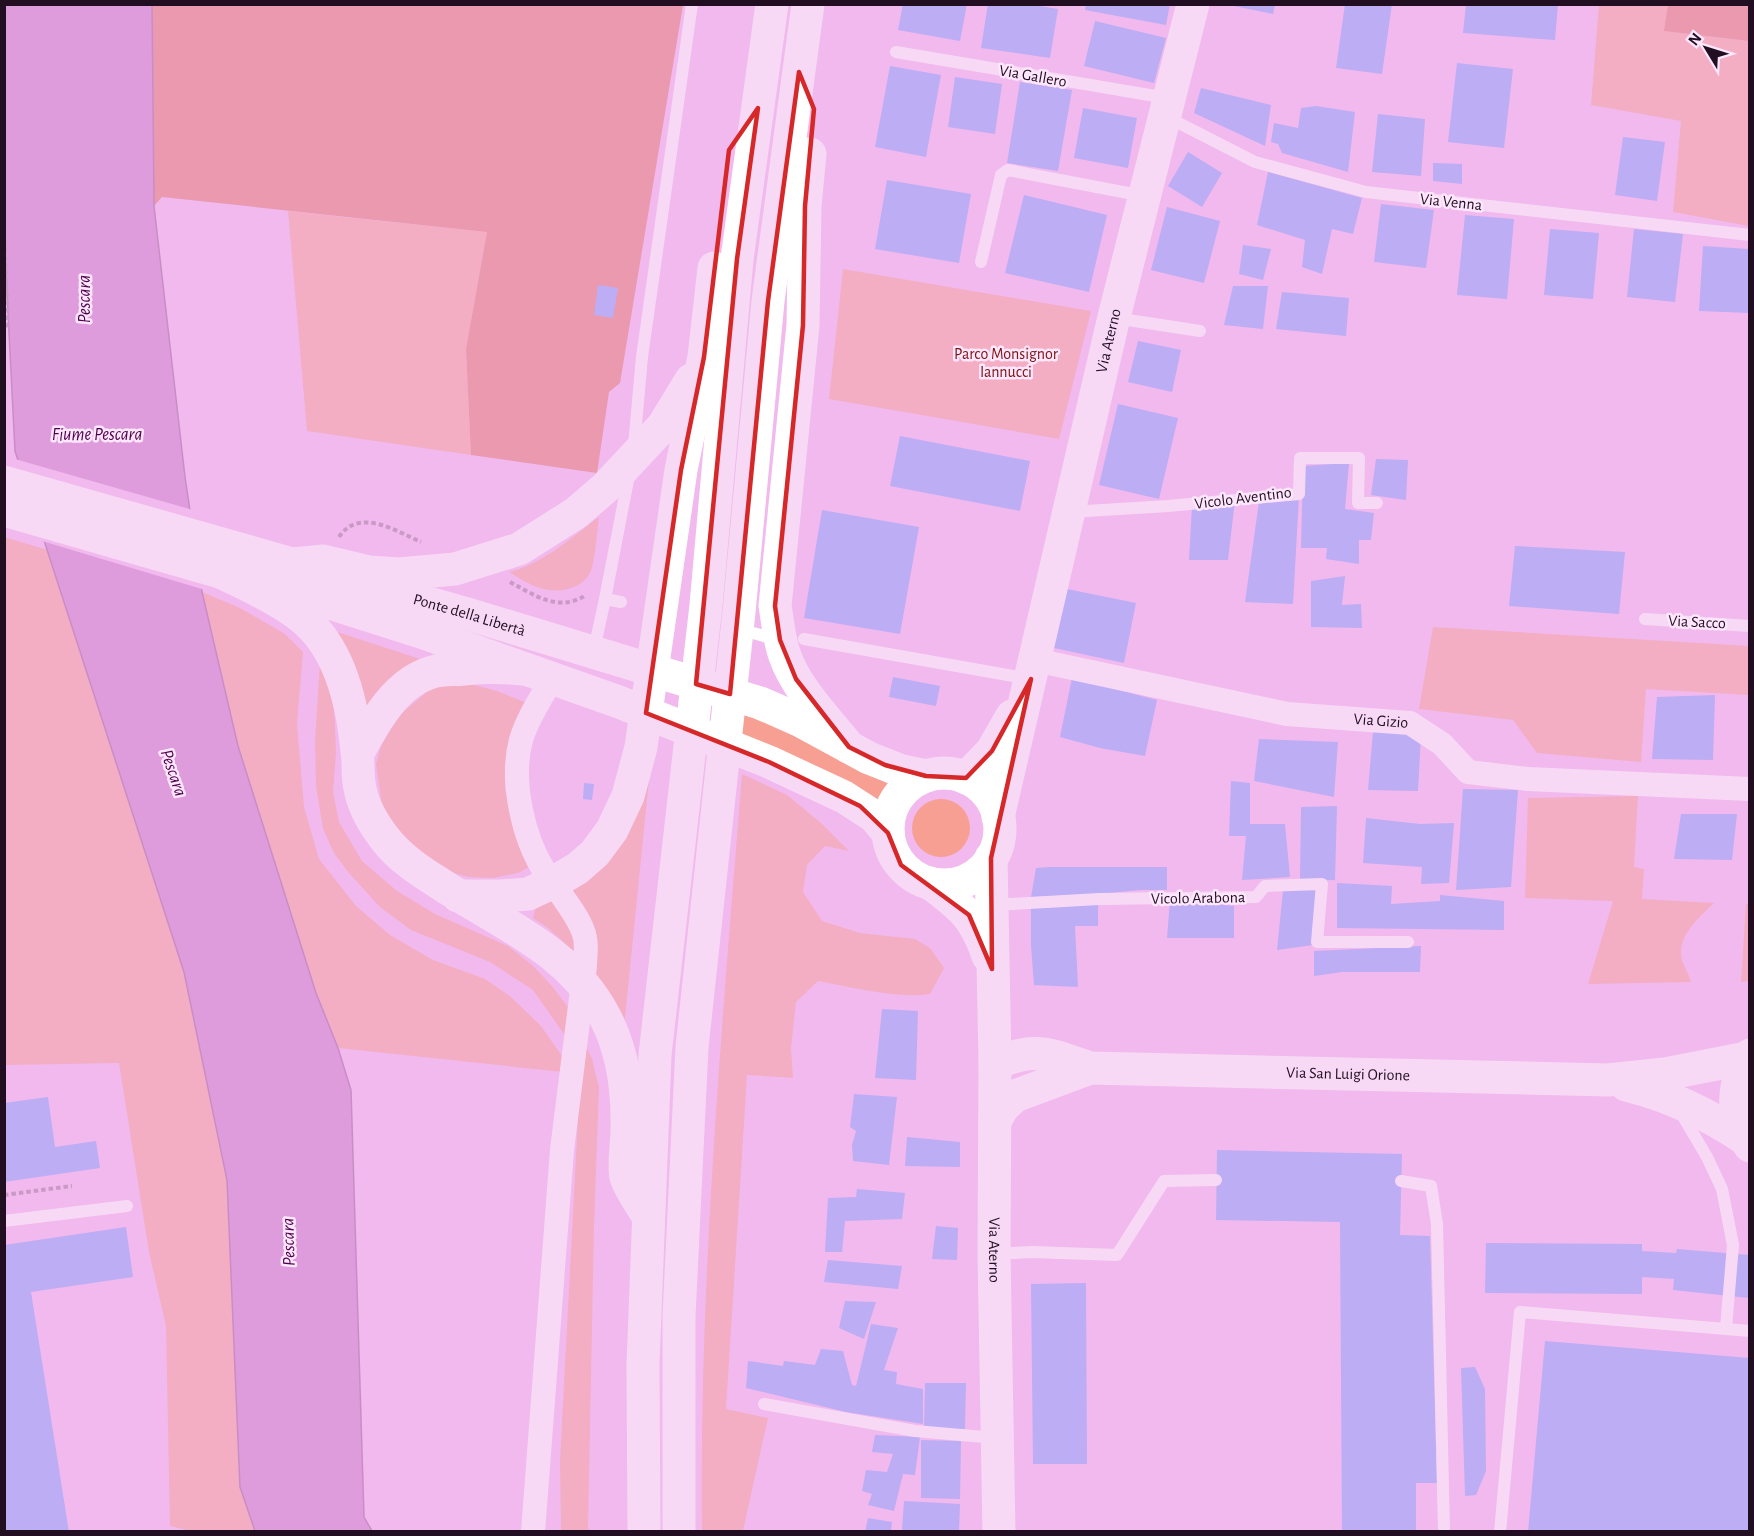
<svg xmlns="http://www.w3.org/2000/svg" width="1754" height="1536" font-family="'Alegreya Sans',sans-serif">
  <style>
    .green { fill: #f79f93 }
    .forest { fill: #e27164 }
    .water { fill: #ca78c7; stroke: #985895; stroke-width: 1.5 }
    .pier { fill: #f1b9ed }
    .building { fill: #7e9efd }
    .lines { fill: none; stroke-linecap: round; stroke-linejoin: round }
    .path { stroke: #9b7298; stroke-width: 4; stroke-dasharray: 4.5 3; stroke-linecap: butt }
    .lane { stroke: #fff; stroke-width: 12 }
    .street { stroke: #fff; stroke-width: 24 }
    .secondary { stroke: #fff; stroke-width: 33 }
    .highway { stroke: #fff; stroke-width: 33 }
    .marked { fill: none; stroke: #d62828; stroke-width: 4.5; stroke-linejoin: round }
    .labels { text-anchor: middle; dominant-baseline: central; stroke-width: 5; stroke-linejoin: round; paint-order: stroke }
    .street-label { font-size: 16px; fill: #220e21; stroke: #fee7fc }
    .park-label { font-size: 16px; fill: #7b130f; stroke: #fee7fc }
    .water-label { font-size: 18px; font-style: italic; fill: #4e004d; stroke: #fee7fc }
  </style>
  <rect width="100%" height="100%" fill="#f1b9ed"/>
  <!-- green -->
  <g class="green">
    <polygon points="1599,5 1668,5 1665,31 1749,41 1749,226 1673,212 1681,121 1591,105"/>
    <polygon points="288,211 487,232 466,349 471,455 307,431"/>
    <polygon points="843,269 1091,311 1059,439 829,399"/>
    <path d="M599,517C597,533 596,551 592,567C590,575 585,581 578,585C553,598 531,586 509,572C543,564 572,537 599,517Z"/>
    <polygon points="4,537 48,550 184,972 227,1180 240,1487 255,1531 191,1531 170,1526 166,1326 149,1252 119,1063 5,1065"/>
    <polygon points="202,592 240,608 285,634 303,652 297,724 304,807 319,859 356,906 390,935 433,960 485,979 511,997 541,1026 562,1056 563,1072 338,1048 316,993 238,746"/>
    <polygon points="1433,627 1749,646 1749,695 1646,689 1641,762 1537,753 1513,720 1419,709"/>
    <path d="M325,628L423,660C394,675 377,687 362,717Z"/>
    <polygon points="320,662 334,704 336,752 333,792 339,822 362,861 397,891 435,914 508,946 532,965 551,985 568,1007 592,1059 599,1087 594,1226 588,1528 590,1531 561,1531 560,1460 580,1080 564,1034 533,990 490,962 411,930 380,907 348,872 334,853 323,829 316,786 315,742"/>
    <polygon points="463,682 497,691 532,705 508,751 505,789 512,817 531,866 518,873 493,878 468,877 454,873 441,867 399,834 382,805 376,764 381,746 390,730 403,712 434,686"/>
    <polygon points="738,712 789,729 860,771 894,786 884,797 880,811 865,796 737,731"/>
    <polygon points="652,750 624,1028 578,955 548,928 533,918 539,895 560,885"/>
    <path d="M742,774L787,795L821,823L849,851L825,846L807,865L803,892L822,921L860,933L915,939L930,948L944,968L930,994C899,999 850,987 818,981L796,1002L791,1048L793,1078L747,1075L726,1409L768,1418L743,1531H702C699,1278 722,1026 742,774Z"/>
    <path d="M1638,796L1634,867L1644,869L1642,899L1714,903C1699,918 1676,936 1682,960C1684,967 1689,974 1691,982L1588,984L1613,901L1525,898L1528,798Z"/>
    <circle cx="941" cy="828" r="29"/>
    <polygon points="1746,904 1750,904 1749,981 1741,982"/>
  </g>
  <!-- forest -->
  <g class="forest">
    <polygon points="152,5 683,5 620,383 609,392 597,473 471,455 466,349 487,232 162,197 154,206"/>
    <polygon points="1668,5 1749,5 1749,41 1664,31"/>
  </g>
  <!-- water -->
  <polygon class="water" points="4,5 152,5 154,206 185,477 202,592 238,746 316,993 338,1048 351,1090 364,1517 372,1531 255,1531 240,1487 227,1180 184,972 15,451 4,233"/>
  <!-- pier -->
  <polygon class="pier" points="15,459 193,510 205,590 42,541"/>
  <!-- building -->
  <g class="building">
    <polygon points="903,4 967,4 960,41 898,30"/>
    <polygon points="988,4 1027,4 1058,9 1050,58 981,48"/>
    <polygon points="1086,4 1170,4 1166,25 1085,10"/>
    <polygon points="1345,4 1392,4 1382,74 1336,68"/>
    <polygon points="1466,4 1558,4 1555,40 1463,33"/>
    <polygon points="1229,5 1275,5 1273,14"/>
    <polygon points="1095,21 1166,38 1154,83 1084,66"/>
    <polygon points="1457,63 1513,69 1504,148 1448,142"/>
    <polygon points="890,66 941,75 926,157 875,147"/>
    <polygon points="955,77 1002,84 995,134 948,127"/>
    <polygon points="1020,82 1072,90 1058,171 1007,163"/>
    <polygon points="1201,88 1271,105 1265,146 1194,113"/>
    <polygon points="1316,106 1355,112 1348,172 1282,153 1278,144 1271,142 1274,123 1298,128 1301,108"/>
    <polygon points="1083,108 1137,118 1128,168 1074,158"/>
    <polygon points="1378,114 1425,119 1421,176 1372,172"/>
    <polygon points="1623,137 1665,142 1657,201 1615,195"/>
    <polygon points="1188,152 1222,173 1202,207 1168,186"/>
    <polygon points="1433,163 1462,164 1462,184 1433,181"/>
    <polygon points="1268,172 1362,198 1353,234 1332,229 1322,274 1302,267 1305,240 1257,225"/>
    <polygon points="887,180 971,194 959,263 875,249"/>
    <polygon points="1024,195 1107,215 1089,292 1005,273"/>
    <polygon points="1381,204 1434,210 1426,268 1374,262"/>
    <polygon points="1167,207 1220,221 1204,283 1151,270"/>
    <polygon points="1465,215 1514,219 1507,299 1457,295"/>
    <polygon points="1550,229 1599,233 1593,299 1544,295"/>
    <polygon points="1634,229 1683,234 1675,302 1627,297"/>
    <polygon points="1243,245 1271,249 1263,280 1239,274"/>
    <polygon points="1703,246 1749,249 1749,313 1699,311"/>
    <polygon points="598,285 618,288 613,318 594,315"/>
    <polygon points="1233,286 1268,286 1263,329 1224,325"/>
    <polygon points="1282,292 1349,298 1346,336 1276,329"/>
    <polygon points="1138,341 1181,350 1172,392 1128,382"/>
    <polygon points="1118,404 1178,418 1159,499 1099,485"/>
    <polygon points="900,436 1030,461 1020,511 890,486"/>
    <polygon points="1376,459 1408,460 1406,500 1371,495"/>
    <polygon points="1349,463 1345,509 1374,513 1371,540 1359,540 1359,564 1326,559 1327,548 1301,548 1303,466"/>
    <polygon points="1299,497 1293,604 1245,602 1259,502"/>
    <polygon points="1235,500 1228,560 1189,560 1192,506"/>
    <polygon points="822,510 919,527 900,634 804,618"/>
    <polygon points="1515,546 1625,552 1619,614 1509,606"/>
    <polygon points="1345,576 1342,605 1361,604 1362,628 1311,627 1311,581"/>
    <polygon points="1067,589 1136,603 1124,663 1054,648"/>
    <polygon points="1073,673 1115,689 1157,700 1145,756 1100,748 1060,737"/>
    <polygon points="893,677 940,686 936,706 889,697"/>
    <polygon points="1715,695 1713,760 1652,759 1657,697"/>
    <polygon points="1373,732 1421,734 1418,791 1368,790"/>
    <polygon points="1259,739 1338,742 1334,797 1254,781"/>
    <polygon points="1231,781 1250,783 1250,824 1285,824 1290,877 1242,880 1246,836 1229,836"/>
    <polygon points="584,783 594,784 592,800 583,799"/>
    <polygon points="1463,789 1518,790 1511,887 1456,890"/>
    <polygon points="1337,806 1335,880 1300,881 1301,807"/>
    <polygon points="1681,814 1737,814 1732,860 1674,859"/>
    <polygon points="1366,818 1420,824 1454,823 1449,883 1421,884 1422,867 1363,863"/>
    <polygon points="1050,867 1167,867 1167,890 1140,890 1100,894 1031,897 1036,868"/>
    <polygon points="1337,883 1392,886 1391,904 1440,901 1440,895 1504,901 1504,930 1337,928"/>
    <polygon points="1316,887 1313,945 1277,950 1283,891"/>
    <polygon points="1170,900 1234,906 1234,938 1167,938"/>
    <polygon points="1098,903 1098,926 1075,926 1078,987 1034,985 1031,946 1031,906"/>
    <polygon points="1421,946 1420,972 1342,972 1314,976 1314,951"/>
    <polygon points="882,1009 918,1011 916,1080 875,1078"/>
    <polygon points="854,1094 897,1097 889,1165 853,1161 852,1145 856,1131 850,1127"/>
    <polygon points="48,1097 55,1147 96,1141 100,1168 4,1182 4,1103"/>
    <polygon points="907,1137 960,1142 960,1167 905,1166"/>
    <polygon points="1217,1150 1402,1154 1400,1235 1430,1236 1437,1483 1416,1483 1416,1532 1342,1532 1340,1222 1216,1220"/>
    <polygon points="857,1189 905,1193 902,1219 845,1221 842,1252 825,1252 828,1198 856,1197"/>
    <polygon points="936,1226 958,1228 957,1260 932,1259"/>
    <polygon points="126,1227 133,1277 31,1292 69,1532 4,1532 4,1245"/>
    <polygon points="1486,1243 1642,1244 1642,1251 1676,1253 1677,1249 1749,1255 1749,1298 1673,1290 1674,1279 1642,1277 1642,1294 1485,1293"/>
    <polygon points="828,1260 902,1266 898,1289 824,1282"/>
    <polygon points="1086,1283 1087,1464 1033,1464 1031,1284"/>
    <polygon points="845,1301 876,1302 864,1339 839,1328"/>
    <polygon points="871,1324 898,1328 884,1370 897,1372 896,1384 923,1389 923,1424 846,1412 746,1388 748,1361 783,1366 784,1361 815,1365 821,1349 843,1351 852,1385 856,1386"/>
    <polygon points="1545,1341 1749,1358 1749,1532 1528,1532"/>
    <polygon points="1475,1367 1485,1389 1486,1471 1476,1495 1465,1496 1461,1368"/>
    <polygon points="925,1383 966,1383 965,1429 924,1429"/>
    <polygon points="875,1435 920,1437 915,1475 903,1474 894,1511 868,1505 872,1494 862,1491 866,1470 887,1472 893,1454 872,1452"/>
    <polygon points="921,1440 961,1441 960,1499 921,1498"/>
    <polygon points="904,1501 960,1504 959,1532 902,1530"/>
    <polygon points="868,1518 892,1522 891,1532 865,1532"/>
  </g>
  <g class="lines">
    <!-- path -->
    <g class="path">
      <polyline points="4,233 8,329"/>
      <path d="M339,537C359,507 396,531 421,542"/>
      <path d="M510,582C534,595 559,613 586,595"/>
      <polyline points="4,1195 72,1186"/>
    </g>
    <!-- lane -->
    <g class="lane">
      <polyline points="896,52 1167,98"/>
      <polyline points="1167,117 1255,162 1366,192 1750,235"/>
      <polyline points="981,262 1001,175 1008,170 1144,196"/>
      <polyline points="1115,318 1200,331"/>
      <polyline points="634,446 642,357 692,4"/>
      <polyline points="1070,512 1168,506 1299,494 1300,458 1359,458 1358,503 1377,503"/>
      <polyline points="605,599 629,475"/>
      <polyline points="1645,619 1750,626"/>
      <polyline points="746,631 778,640"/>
      <polyline points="804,639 1030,679"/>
      <polyline points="594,650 605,599 621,602"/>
      <polyline points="994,905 1099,899 1256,897 1265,886 1322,884 1317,942 1408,942"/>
      <polyline points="1681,1113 1707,1157 1722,1189 1733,1245 1726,1328"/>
      <polyline points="1401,1181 1431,1186 1437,1224 1444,1532"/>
      <polyline points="4,1221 127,1206"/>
      <polyline points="995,1254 1032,1252 1117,1255 1164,1181 1216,1180"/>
      <polyline points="764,1404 915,1431 996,1438"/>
      <polyline points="1500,1532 1520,1312 1750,1331"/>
    </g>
    <!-- street -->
    <g class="street">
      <path id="s1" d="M1035,660L1287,714L1410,723L1442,744L1468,772L1528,779L1750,789"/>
      <path d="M533,1532L562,1150L585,966C585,957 587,947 585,938C582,919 556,889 545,872C523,838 510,780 521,740C527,719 541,698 552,679"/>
    </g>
    <!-- secondary -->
    <g class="secondary">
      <path id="s2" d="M4,482L471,615L760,703L799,720L869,758L902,771L926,776"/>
      <polyline points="4,510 339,606 421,632 619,702 769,762 844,797 875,817 888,833"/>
      <circle cx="944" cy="829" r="56"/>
      <polyline points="966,778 992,751 1012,716"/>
      <path id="s3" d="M998,817L1114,317L1193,4"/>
      <path id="s4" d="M991,858L995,1064L994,1254L999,1532"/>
      <path d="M930,883C962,907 975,917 988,956"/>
      <path d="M1750,1055C1732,1082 1730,1120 1750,1146"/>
      <path id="s5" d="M995,1064C1036,1045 1050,1055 1090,1068L1608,1080L1665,1074L1747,1058"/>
      <path d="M1626,1085C1671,1096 1705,1113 1744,1138"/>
      <polyline points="995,1121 1003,1107 1015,1096 1090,1068"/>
    </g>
    <!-- highway -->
    <g class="highway">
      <path d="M810,154L805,206L803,325L775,606C778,623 779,640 785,656C797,690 827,719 849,747"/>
      <polyline points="294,564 323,561 369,572 399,574 455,569 519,549 576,513 605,488 663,426 691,380"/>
      <path d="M219,571C248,586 280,599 305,620C342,652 353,707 357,752C359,764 357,777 360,788C363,807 375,826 386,840C400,858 420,871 439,883C499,923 570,949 605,1017C624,1053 628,1092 627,1131C627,1144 623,1165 626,1177C629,1188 642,1206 648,1216"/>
      <path d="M358,753C375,721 397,680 436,671C445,669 454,670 464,669C485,667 503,667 524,669"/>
      <polyline points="458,896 501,896 528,894 558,880 578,868 595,853 612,830 628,796 641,747 681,470 704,357 714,268"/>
      <polyline points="644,1532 643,1365 655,1055 706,605 737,259 772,4"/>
      <polyline points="679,1532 679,1316 692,1047 739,612 768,301 808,4"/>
    </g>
  </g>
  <!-- marked area -->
  <path d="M0 0H1754V1536H0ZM799,72L814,109L805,206L803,325L775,606L780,640L796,679L849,747L885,765L926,776L966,778L992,751L1031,679L991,858L992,969L969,915L901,865L888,833L860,806L769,762L646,713L681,470L704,357L729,150L758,108L737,259L696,684L730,694L768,301Z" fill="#f1b9ed" fill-opacity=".55" fill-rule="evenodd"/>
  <path class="marked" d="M799,72L814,109L805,206L803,325L775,606L780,640L796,679L849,747L885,765L926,776L966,778L992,751L1031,679L991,858L992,969L969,915L901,865L888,833L860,806L769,762L646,713L681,470L704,357L729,150L758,108L737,259L696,684L730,694L768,301Z"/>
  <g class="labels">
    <!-- street labels -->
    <g class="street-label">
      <text transform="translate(1033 76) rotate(10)">Via Gallero</text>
      <text transform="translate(1451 202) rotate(6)">Via Venna</text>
      <text stroke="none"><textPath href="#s3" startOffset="489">Via Aterno</textPath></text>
      <text transform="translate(1243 498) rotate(-7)">Vicolo Aventino</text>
      <text stroke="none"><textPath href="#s2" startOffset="484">Ponte della Libertà</textPath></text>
      <text transform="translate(1697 622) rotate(3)">Via Sacco</text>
      <text stroke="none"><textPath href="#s1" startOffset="352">Via Gizio</textPath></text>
      <text transform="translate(1198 898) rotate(-1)">Vicolo Arabona</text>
      <text stroke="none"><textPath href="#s5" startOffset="357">Via San Luigi Orione</textPath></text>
      <text stroke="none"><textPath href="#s4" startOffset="392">Via Aterno</textPath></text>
    </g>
    <!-- park labels -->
    <g class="park-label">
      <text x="1006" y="354">Parco Monsignor<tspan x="1006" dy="18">Iannucci</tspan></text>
    </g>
    <!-- water labels -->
    <g class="water-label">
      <text transform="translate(85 299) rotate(-90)">Pescara</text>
      <text x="97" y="435">Fiume Pescara</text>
      <text transform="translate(173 773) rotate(71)">Pescara</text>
      <text transform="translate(289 1242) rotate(-92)">Pescara</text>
    </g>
  </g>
  <!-- border -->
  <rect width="1754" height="1536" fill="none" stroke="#220e21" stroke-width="12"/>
  <!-- north arrow -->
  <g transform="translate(1706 48) rotate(308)" stroke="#fee7fc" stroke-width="4.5" paint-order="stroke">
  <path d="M0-4.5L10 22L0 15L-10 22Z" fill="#220e21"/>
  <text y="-9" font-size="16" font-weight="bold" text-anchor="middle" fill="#220e21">N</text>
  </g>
</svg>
